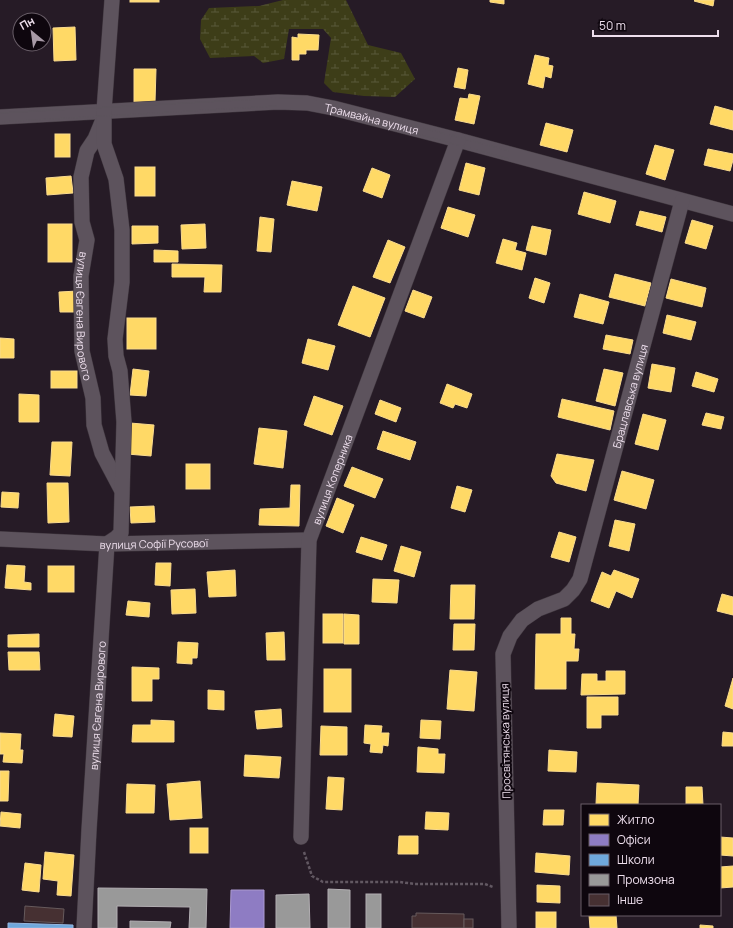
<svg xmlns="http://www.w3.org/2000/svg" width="733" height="928" font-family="Manrope,sans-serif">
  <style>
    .wetland { fill: url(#wetland-marsh) }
    .homes { fill: #ffd966; stroke: #fadb8e }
    .offices { fill: #8e7cc3; stroke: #ab9ad0 }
    .schools { fill: #6fa8dc; stroke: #95b8e1 }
    .industry { fill: #999; stroke: #b2aeb2 }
    .building { fill: #463032; stroke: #665a5c }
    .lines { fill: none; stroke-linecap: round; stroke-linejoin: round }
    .street-casing { stroke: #3f363e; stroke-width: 16 }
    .path { stroke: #625862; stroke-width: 2.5; stroke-dasharray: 3 2; stroke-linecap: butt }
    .street { stroke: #5d535d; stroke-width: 15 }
    .tram { stroke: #5d545d; stroke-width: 1 }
    .labels { text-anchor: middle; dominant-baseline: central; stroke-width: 4; stroke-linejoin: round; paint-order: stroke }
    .street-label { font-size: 11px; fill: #eedfed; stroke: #0e060e }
  </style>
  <defs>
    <pattern id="wetland-marsh" width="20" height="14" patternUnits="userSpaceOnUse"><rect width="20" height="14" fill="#3d3d18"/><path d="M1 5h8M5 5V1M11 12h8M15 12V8" fill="none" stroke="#59593a"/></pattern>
  </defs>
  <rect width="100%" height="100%" fill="#261b26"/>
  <!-- wetland -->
  <polygon class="wetland" points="283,0 346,0 368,45 401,53 415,79 395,97 364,96 333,92 324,83 331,38 323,29 289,29 284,59 263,63 254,56 210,58 200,39 201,20 209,8 259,6"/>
  <!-- homes -->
  <g class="homes">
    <rect x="130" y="0" width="29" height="2"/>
    <polygon points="490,0 504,0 504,4 490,2"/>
    <polygon points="695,0 714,0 713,6 694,1"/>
    <polygon points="75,27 76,60 54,61 53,28"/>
    <polygon points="298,34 319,35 318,50 306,50 306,54 299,54 299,60 292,60 292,37 298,38"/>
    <polygon points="535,55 549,58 548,65 553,66 551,78 545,76 543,88 528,84"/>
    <polygon points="458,68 468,70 465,89 454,87"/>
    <polygon points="134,69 156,69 155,102 134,102"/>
    <polygon points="469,94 480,96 474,124 455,120 460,98 468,99"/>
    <polygon points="715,106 733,111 733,130 710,124"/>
    <polygon points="546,123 573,130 567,152 540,145"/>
    <rect x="55" y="134" width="15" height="23"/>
    <polygon points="655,145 674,150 665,180 646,174"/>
    <polygon points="708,149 733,154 733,160 730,171 704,165"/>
    <polygon points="466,163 485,168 479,195 459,190"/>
    <rect x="135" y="167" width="20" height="29"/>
    <polygon points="372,168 390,175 382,198 363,191"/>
    <polygon points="71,176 73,193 47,195 46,178"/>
    <polygon points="292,181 322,187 317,211 287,205"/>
    <polygon points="584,192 616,201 610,223 578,214"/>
    <polygon points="448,207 475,215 468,237 441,228"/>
    <polygon points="640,211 666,217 662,232 636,225"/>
    <polygon points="260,217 274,219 271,252 257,251"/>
    <polygon points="692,220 713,226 706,249 685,243"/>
    <rect x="48" y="224" width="24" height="38"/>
    <polygon points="205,224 206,248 182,249 181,225"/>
    <polygon points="132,226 158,226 158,243 132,244"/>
    <polygon points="532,226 551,230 546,255 526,250"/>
    <polygon points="503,239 517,243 515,250 526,253 522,270 496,263"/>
    <polygon points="388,240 405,247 390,283 373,277"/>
    <polygon points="154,250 178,251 178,262 154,262"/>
    <polygon points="172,264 222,265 221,292 204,292 205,277 172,277"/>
    <polygon points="615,274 651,283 645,306 609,297"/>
    <polygon points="535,278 550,283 544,303 529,298"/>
    <polygon points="671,279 706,288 702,307 666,298"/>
    <polygon points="353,286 385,298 370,337 338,325"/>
    <polygon points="413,290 432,297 424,318 405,311"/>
    <polygon points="78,291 79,312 60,312 59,292"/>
    <polygon points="580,294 609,302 603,324 574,317"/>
    <polygon points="667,315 696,322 691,340 663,333"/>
    <rect x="127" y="318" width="29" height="31"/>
    <polygon points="606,335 633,340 630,354 603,349"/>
    <polygon points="0,338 14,339 14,358 0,358"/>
    <polygon points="308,339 335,346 328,370 302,363"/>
    <polygon points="652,364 675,368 671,392 648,388"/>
    <polygon points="133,369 149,371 146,396 130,395"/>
    <polygon points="604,369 623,373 615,406 596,401"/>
    <rect x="51" y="371" width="26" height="17"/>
    <polygon points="696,372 718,379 714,392 692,386"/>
    <polygon points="447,384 472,394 467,408 455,404 453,408 440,403"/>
    <polygon points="19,394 39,395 39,422 19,422"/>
    <polygon points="314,396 343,406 332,435 304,425"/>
    <polygon points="562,399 614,411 610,430 558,417"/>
    <polygon points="380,400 401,408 396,422 375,414"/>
    <polygon points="706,413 724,417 721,429 702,425"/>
    <polygon points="643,414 666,420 658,450 635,444"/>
    <polygon points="130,423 154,425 151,456 127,454"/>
    <polygon points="259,428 287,431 283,468 254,464"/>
    <polygon points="383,431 416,442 410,460 377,449"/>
    <polygon points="52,442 72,442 70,476 50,475"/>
    <polygon points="557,454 594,460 586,491 556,483 551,476"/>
    <rect x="186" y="464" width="24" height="25"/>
    <polygon points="352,467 383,479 375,498 344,486"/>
    <polygon points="622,471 654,480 646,509 614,500"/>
    <polygon points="47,483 68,483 69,522 48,523"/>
    <polygon points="291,485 300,485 299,526 259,525 260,509 290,508"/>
    <polygon points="457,486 472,490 465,512 451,508"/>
    <polygon points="2,492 19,493 18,508 1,507"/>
    <polygon points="337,498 354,505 343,533 326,526"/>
    <polygon points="154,506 155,522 131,523 130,507"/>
    <polygon points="615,520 635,524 629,551 609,546"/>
    <polygon points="559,532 576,537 569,562 551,557"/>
    <polygon points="361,537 387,545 382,560 356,552"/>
    <polygon points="401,546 421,552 414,577 394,571"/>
    <polygon points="156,563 171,563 170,586 155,585"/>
    <polygon points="7,565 25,566 24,582 31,583 31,590 5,588"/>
    <rect x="48" y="566" width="26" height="26"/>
    <polygon points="235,570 236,596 209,597 207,572"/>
    <polygon points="614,570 639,579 632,598 616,591 609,608 591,601 602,572 611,576"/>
    <polygon points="373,579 399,580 397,603 372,602"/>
    <polygon points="451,585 475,585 474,619 450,619"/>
    <polygon points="195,589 196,613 172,614 171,590"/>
    <polygon points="722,594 733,597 733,615 717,611"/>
    <polygon points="128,601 150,603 149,617 126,615"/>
    <rect x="323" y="614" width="20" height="29"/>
    <polygon points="344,614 359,615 359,644 344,644"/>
    <polygon points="561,618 571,618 571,634 575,634 574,649 579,649 578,661 566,661 566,689 535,689 536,634 561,634"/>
    <polygon points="454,624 475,624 474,650 453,650"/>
    <polygon points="284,632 285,660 267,660 266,633"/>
    <polygon points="39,634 39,647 8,647 8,635"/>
    <polygon points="178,642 198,643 197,658 192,658 192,664 177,663"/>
    <polygon points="8,652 39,652 40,670 9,670"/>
    <polygon points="132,667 159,668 159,679 152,679 152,701 132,701"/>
    <rect x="324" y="669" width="27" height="43"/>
    <polygon points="450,670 477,672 474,711 447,709"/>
    <polygon points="606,671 625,671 625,694 581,695 582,674 597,674 597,681 606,681"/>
    <polygon points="733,678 733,709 725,706"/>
    <polygon points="208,690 224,691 224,710 208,709"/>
    <polygon points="587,697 618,697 618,715 601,715 601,728 587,728"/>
    <polygon points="281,709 282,727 257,729 255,711"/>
    <polygon points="55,714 74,716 72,737 53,736"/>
    <polygon points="151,720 174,721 174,742 132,742 133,725 151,725"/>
    <polygon points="421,720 441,721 440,739 420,738"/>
    <polygon points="365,725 382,726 381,733 389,733 388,746 383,745 382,753 370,752 371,744 364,743"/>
    <polygon points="321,726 347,727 347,755 320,755"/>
    <polygon points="723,732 733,733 733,746 722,746"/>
    <polygon points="0,733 21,734 20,750 23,750 22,763 3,762 4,754 0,754"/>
    <polygon points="418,747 438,749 438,754 445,754 444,773 417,772"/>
    <polygon points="549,750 577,752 576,772 548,771"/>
    <polygon points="245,755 281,757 279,778 244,776"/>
    <polygon points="0,771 9,771 8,801 0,801"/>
    <polygon points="328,777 344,778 342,810 326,809"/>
    <polygon points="200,781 202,818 170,820 167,784"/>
    <polygon points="597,783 639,785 638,805 596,804"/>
    <polygon points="127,784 155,785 154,813 126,813"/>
    <polygon points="686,787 702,787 703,805 686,805"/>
    <polygon points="544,810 564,810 563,825 543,825"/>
    <polygon points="1,812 21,814 20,828 0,826"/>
    <polygon points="426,812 449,813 448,830 425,829"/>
    <rect x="190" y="828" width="18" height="25"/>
    <polygon points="399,836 418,836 418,854 398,854"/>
    <polygon points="720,837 733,838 733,856 720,855"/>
    <polygon points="45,852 74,855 71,896 57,895 58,881 43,879"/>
    <polygon points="536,853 570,856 569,875 535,872"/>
    <polygon points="25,863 41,865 39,892 22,890"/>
    <polygon points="733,866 733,887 720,888 720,867"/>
    <polygon points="537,885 560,886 560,903 537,902"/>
    <rect x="536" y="912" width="20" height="16"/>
    <polygon points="589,915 616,915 617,928 590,928"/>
    <polygon points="700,925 713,926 713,928 700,928"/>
  </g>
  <!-- offices -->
  <polygon class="offices" points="231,890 264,890 264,928 230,928"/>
  <!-- schools -->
  <polygon class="schools" points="8,923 73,925 73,928 8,928"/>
  <!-- industry -->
  <g class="industry">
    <polygon points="98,888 207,889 206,928 189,928 190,907 117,906 117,928 98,928"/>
    <polygon points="328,889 350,890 350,928 328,928"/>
    <polygon points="309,894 310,928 276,928 276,895"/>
    <rect x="366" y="894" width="15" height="34"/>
    <polygon points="130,921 171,922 170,928 130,928"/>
  </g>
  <!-- building -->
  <g class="building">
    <polygon points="25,906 64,909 63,923 24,921"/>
    <polygon points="416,913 464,914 464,928 412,928 412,916 416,916"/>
    <rect x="464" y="919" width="9" height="9"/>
  </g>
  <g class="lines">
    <!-- street casing -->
    <g class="street-casing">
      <g id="street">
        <path id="s1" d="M0,117L278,102L307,103L333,108L458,140L733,214"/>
        <path id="s2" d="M102,122L95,139L87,151L81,177L82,222L87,240L81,276L82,351L93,398L94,425L102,453L121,489"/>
        <path id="s3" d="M0,539L107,544L309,540"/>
        <path id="s4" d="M301,837L309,540L458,140"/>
        <path id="s5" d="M84,928L89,830L107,544L116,538L121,533L124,422L120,371L116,356L115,339L122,282V230L116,179L104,144V111L112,0"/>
        <path id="s6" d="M509,928L503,654L510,636L522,620L538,609L564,599L573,590L580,579L682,201"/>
      </g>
    </g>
    <!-- path -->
    <polyline class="path" points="304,852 312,876 323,882 400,882 415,884 485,884 493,887"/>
    <!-- street -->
    <use href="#street" class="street"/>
    <!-- tram -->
    <g class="tram">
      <polyline points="0,113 279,98 303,98 313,99 733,210"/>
      <path d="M0,122L277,106C299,105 318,109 339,113L733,219"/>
    </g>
  </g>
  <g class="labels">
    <!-- street labels -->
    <g class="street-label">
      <text stroke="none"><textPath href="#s1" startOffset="374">Трамвайна вулиця</textPath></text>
      <text stroke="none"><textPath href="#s2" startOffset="200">вулиця Євгена Вирового</textPath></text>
      <text stroke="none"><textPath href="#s6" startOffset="576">Брацлавська вулиця</textPath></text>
      <text stroke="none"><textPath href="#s4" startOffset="362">вулиця Коперника</textPath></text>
      <text stroke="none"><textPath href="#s3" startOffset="154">вулиця Софії Русової</textPath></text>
      <text stroke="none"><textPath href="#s5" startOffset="223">вулиця Євгена Вирового</textPath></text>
      <text transform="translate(505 741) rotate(-91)">Просвітянська вулиця</text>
    </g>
  </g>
  <!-- legend -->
  <rect x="581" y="804" width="140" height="112" fill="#0e060e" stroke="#685d67"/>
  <rect x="589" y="814" width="20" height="12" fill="#ffd966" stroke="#685d67"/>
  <text x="617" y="824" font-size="12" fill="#eedfed">Житло</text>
  <rect x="589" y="834" width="20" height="12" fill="#8e7cc3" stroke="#685d67"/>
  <text x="617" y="844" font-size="12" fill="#eedfed">Офіси</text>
  <rect x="589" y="854" width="20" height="12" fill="#6fa8dc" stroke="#685d67"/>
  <text x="617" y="864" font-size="12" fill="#eedfed">Школи</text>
  <rect x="589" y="874" width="20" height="12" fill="#999999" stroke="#685d67"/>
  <text x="617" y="884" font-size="12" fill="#eedfed">Промзона</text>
  <rect x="589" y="894" width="20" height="12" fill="#463032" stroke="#685d67"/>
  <text x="617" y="904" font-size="12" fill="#eedfed">Інше</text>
  <!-- north arrow -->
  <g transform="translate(32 32) rotate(331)"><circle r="19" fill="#0e060e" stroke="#685d67"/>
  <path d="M0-3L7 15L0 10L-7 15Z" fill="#a89aa7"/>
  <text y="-6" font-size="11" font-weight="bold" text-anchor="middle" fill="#eedfed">Пн</text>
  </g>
  <!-- scale -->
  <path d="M593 30v6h125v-6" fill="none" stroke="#eedfed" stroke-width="2"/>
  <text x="599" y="30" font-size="12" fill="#eedfed" stroke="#0e060e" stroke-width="3" paint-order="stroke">50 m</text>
</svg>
